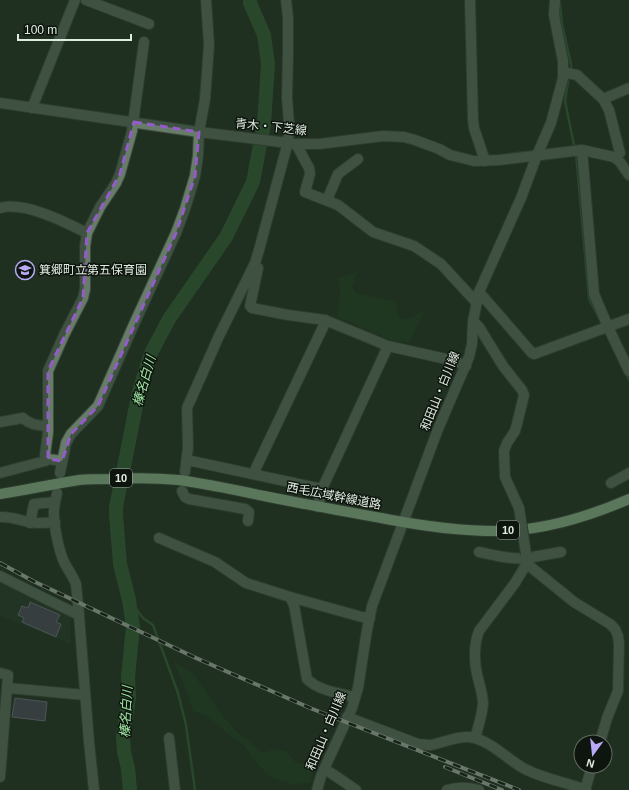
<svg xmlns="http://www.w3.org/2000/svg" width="629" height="790" font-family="Arial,'Noto Sans JP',sans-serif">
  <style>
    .built { fill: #263b27 }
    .green { fill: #204122 }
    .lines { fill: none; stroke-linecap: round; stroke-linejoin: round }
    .stream { stroke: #356539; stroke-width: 2.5 }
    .river { stroke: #356539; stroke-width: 14 }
    .building { fill: #535065; stroke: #837f97 }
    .minor-casing { stroke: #3e4d3f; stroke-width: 12 }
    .major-casing { stroke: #3e4d3f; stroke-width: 12 }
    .minor { stroke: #677c68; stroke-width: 10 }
    .major { stroke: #a3cfa4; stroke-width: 10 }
    .rail-casing { stroke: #c2cec2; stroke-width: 4 }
    .rail { stroke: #0e150e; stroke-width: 2.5; stroke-dasharray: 8; stroke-linecap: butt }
    .minor-bridge-casing { stroke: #3e4d3f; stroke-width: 12; stroke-linecap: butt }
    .minor-bridge { stroke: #677c68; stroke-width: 10 }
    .marked { fill: none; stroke: #945cc8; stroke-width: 3; stroke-dasharray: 8 5; stroke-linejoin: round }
    .labels { text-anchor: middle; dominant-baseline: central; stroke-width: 3; stroke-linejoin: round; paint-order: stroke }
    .shield { fill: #0e150e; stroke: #a2aca2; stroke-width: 1 }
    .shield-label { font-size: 11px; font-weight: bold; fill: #e1ece1 }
    .street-label { font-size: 12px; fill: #e1ece1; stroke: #0e150e }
    .poi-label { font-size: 12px; fill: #e1ece1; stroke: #0e150e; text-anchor: start }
    .water-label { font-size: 13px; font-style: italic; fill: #9de5a1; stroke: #0e150e }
  </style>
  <rect width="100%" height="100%" fill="#1f2f20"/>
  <!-- built -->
  <polygon class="built" points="0,579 70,614 71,644 0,616"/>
  <!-- green -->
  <g class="green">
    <path d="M357,272L352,287L356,293L393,301L396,304L399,318C408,323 416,314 424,311L409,343L393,341L337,317L340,291L338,278Z"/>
    <polygon points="174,662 193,673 222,715 236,731 263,753 275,749 286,751 295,762 314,767 310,783 293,784 271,778 252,758 245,746 227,733 209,717 193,711 184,685"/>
  </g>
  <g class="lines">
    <!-- stream -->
    <g class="stream">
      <polyline points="560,3 562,24 571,64 571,71"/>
      <polyline points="569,76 565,101 574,145"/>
      <polyline points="576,154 589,299 601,322"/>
      <polyline points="626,373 629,380"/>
      <polyline points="129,600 143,618 153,625 178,693 186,725 195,790"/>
    </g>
    <!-- river -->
    <polyline class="river" points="130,790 128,768 124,752 123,737 129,697 128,677 133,627 129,600 120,564 116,515 116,507 139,391 151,353 169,319 226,237 253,182 264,124 268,64 264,35 250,3 250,0"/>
  </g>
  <!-- building -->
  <g class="building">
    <polygon points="30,602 60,615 56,622 61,624 56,637 22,622 24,618 18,615 22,606 28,608"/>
    <polygon points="15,698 47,702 45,721 12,717"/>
  </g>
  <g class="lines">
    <!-- minor casing -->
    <g class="minor-casing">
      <g id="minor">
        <polyline points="86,0 149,24"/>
        <polyline points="470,0 473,119 474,128 485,161"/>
        <polyline points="563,72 577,75 603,99 629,88"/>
        <polyline points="603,99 609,110 620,153"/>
        <polyline points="0,103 199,132 296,144 319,144 383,136 404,137 415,140 439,149 450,155 474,161 499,160 582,150 614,157 620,162 629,175"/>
        <polyline points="32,108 75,0"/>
        <polyline points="296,144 309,168 310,174 305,192 338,205 373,232 414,246 441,264 476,302"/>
        <polyline points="582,150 594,294 608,327 629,371"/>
        <polyline points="327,200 338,174 358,159"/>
        <path d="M0,208C24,201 65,222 87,233"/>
        <polyline points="255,266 258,268 250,306 252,308 288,315 325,320"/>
        <polyline points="479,292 532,353 534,354 629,319"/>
        <polyline points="473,321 479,327 503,366 522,390 524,395 517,424 515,431 507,443 504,451 505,477 519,508"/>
        <path d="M0,422L23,418C29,424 39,426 48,426"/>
        <polyline points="187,460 322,489"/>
        <polyline points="62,461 48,459 45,455 48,432 48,371 64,335 83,298 85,289 85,246 87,233 100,207 116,183 120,174 132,131 144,42"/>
        <polyline points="185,472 188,447 187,408 219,336 255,263 259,250 288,142 289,124 287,97 288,54 288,18 286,0"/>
        <polyline points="0,473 45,461 48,459"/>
        <polyline points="60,473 66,443 71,434 98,406 135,322 176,233 185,209 195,176 198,156 199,132 205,99 209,45 206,0"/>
        <polyline points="255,474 256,468 324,325 325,320 388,346 455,361 466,366"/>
        <polyline points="611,483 629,473"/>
        <polyline points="182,491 185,497 189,499 245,509 249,512 248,521"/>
        <path d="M57,493C56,499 54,505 54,511C53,523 59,551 64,562C68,570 73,576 76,584L79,615L89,742L94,790"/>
        <polyline points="318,507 322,489 388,346"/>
        <path d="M0,517C11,516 18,520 29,522C37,524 46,523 55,522"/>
        <polyline points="30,523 34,504 55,502"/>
        <polyline points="159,538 215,562 246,583 290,597 362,617 370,618"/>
        <path d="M479,552C494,555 511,560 527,558C538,556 550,554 561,552"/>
        <polyline points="526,554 527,563 532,568 574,602 610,624 615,629 618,636 619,644 618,691 607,718 600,742"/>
        <polyline points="0,576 48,600 79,615"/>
        <path d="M290,597L294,605L307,679C319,691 339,693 355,697"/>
        <polyline points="0,673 8,675 0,777"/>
        <polyline points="8,688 85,695"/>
        <path d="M347,717L418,744C422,744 426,745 430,745C443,743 456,736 469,737C491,740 506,759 525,769C544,779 566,782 586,790"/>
        <polyline points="169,738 175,790"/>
        <path d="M475,738C478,728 483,712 483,702C482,692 479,683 477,674C474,662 474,643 479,631L515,583L527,563"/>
        <polyline points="324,769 331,773 356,790"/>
        <polyline points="317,790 321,776 352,708 358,688 367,630 372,606 438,429 469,357 472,344 473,321 479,292 521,198 537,155 551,123 563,78 563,61 554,15 555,0"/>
        <path d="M447,790C458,787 469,787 479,790"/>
        <polyline points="585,790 592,766"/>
      </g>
    </g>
    <!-- major casing -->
    <g class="major-casing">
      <path id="major" d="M0,494C26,490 53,484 79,480C90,479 101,479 111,479C134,478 156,478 179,480C207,484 236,490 264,496C303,504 342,511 381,518C422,526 463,532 505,531C548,529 590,516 629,499"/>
    </g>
    <!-- minor -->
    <use href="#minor" class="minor"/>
    <!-- major -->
    <use href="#major" class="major"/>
    <!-- rail casing -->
    <g class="rail-casing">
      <g id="rail">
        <polyline points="0,563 33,581 196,658 310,708 519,790"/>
        <polyline points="445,767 502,790"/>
      </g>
    </g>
    <!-- rail -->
    <use href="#rail" class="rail"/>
    <!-- minor-bridge casing -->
    <g class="minor-bridge-casing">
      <polyline id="minor-bridge" points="519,508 526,554"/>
    </g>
    <!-- minor-bridge -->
    <use href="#minor-bridge" class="minor-bridge"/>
  </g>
  <!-- marked area -->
  <path d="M0 0H629V790H0ZM134,122L199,132L195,176L176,233L98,406L71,434L62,461L48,459V371L83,298L87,233L120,174Z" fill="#1f2f20" fill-opacity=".55" fill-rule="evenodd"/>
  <path class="marked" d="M134,122L199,132L195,176L176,233L98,406L71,434L62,461L48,459V371L83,298L87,233L120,174Z"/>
  <!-- icons -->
  <defs>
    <g id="school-ring" transform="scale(1)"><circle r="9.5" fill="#0e150e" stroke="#baaaf6" stroke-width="1.5"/><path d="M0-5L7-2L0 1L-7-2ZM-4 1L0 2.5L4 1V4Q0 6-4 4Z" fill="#baaaf6"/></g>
  </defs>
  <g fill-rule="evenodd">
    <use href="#school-ring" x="25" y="270"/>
  </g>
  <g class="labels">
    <!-- shield labels -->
    <g class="shield">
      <rect x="110" y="469" width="22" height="18" rx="3"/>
      <rect x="497" y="521" width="22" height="18" rx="3"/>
    </g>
    <g class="shield-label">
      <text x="121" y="478">10</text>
      <text x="508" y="530">10</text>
    </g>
    <!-- street labels -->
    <g class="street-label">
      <text transform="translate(271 127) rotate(6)">青木・下芝線</text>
      <text transform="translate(440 391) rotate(-68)">和田山・白川線</text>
      <text transform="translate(334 496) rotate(11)">西毛広域幹線道路</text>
      <text transform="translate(326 731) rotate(-67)">和田山・白川線</text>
    </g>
    <!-- poi labels -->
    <g class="poi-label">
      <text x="39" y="270">箕郷町立第五保育園</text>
    </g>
    <!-- water labels -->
    <g class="water-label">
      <text transform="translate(144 381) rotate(-74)">榛名白川</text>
      <text transform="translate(126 712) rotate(-87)">榛名白川</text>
    </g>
  </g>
  <!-- north arrow -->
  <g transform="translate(593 754) rotate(195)"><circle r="19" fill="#0e150e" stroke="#626b62"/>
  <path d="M0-3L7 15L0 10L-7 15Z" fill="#baaaf6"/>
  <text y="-6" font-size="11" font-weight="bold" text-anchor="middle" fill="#e1ece1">N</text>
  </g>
  <!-- scale -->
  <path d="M18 34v6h113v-6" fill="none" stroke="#e1ece1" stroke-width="2"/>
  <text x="24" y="34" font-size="12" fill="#e1ece1" stroke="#0e150e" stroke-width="3" paint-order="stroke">100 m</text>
</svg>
